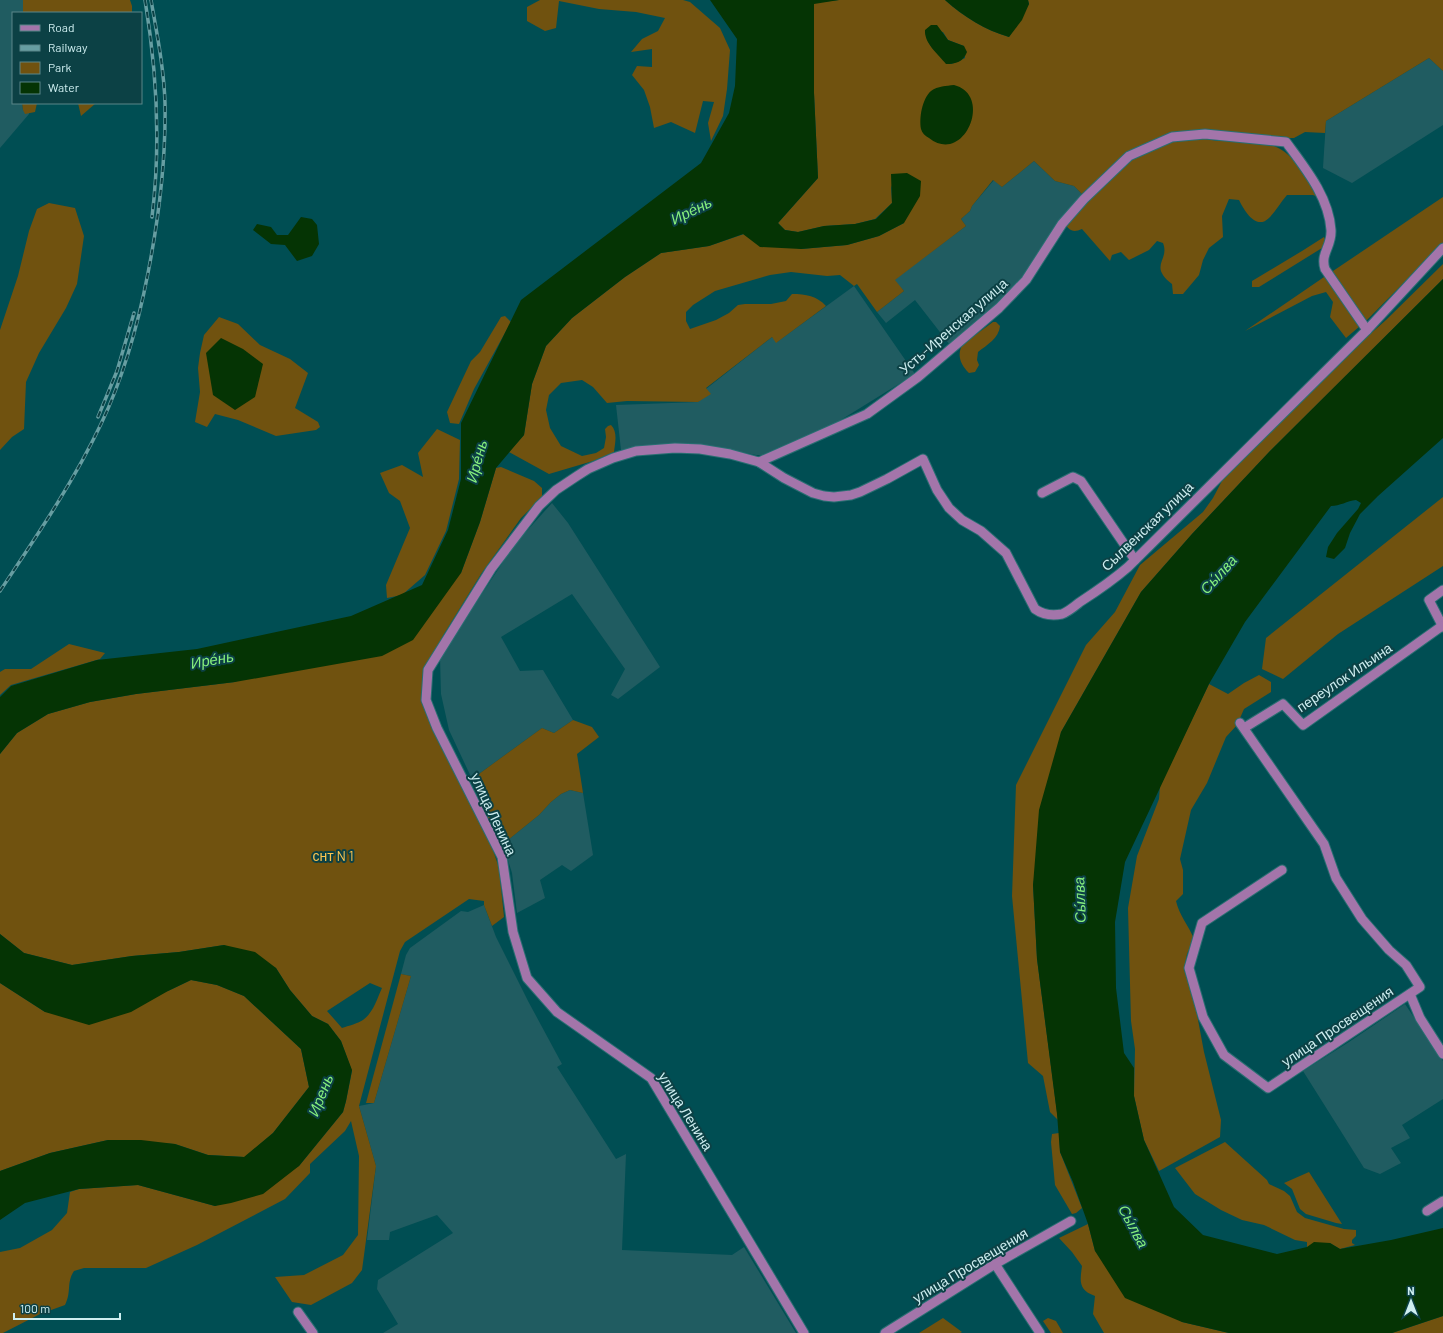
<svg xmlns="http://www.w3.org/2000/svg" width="1443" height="1333" font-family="Barlow,sans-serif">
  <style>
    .built { fill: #205c61 }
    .green { fill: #70520f; fill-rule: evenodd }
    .water { fill: #053404 }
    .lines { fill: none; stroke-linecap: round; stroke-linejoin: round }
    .minor-casing { stroke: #296e72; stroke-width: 11 }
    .minor { stroke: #a375aa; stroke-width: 9 }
    .rail-casing { stroke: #679ea2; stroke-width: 3.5 }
    .rail { stroke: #0c4145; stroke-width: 2; stroke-dasharray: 6; stroke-linecap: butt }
    .labels { text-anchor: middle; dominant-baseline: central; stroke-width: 4; stroke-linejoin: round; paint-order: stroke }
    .street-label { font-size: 14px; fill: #ceeef0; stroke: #0c4145 }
    .park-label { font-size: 14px; fill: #fcc450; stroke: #0c4145 }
    .water-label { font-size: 15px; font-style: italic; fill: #86ef7d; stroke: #0c4145 }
  </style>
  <rect width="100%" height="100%" fill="#004e53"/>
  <!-- built -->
  <g class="built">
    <polygon points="0,0 23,0 23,13 13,13 13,103 22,103 23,110 29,112 29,114 0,148"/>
    <polygon points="1429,58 1443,71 1443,125 1352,183 1323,168 1326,121"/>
    <polygon points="1034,161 1055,181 1074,186 1083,195 1024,280 990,312 950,345 915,300 886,323 877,312 904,291 894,280 966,226 961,219 970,211 972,206 994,180 1002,187"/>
    <polygon points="854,286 915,374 831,426 766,455 756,455 707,445 685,443 621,450 616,405 698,402 706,389 772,337 777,342"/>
    <polygon points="552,503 568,523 660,667 618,699 611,695 625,669 572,594 501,637 520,671 543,670 573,720 554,733 542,728 472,779 449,730 441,694 440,657 515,544"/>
    <polygon points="570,790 583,793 593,855 571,871 562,865 540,880 545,898 517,913 512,873 503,844 539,815 551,802 561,794"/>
    <polygon points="484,905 496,937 528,1001 562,1064 557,1067 616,1159 626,1154 622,1250 732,1255 744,1247 796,1333 383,1333 398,1324 377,1289 378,1280 453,1233 437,1215 390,1232 389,1240 367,1240 376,1166 359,1106 374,1103 411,976 401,974 406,955 410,948 461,911 468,912"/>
    <polygon points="1405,1004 1443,1061 1443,1099 1402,1125 1410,1138 1391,1148 1401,1163 1380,1174 1364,1168 1303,1071 1349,1042"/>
  </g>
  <!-- green -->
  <g class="green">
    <polygon points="23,0 130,0 132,6 132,13 23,13"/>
    <polygon points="540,0 683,0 690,2 720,28 730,50 727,89 723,116 711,141 708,123 714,102 703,101 695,133 671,122 654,128 650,107 644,90 632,75 637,66 652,67 652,49 631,52 642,39 658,31 665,18 636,12 599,9 559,1 556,28 545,31 527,21 527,7"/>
    <path d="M839,0H945C964,17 985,30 1009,37L1029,4L1028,0H1443V71L1429,58L1326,121L1325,133L1305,132L1294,138H1288L1243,133L1211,131L1150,142L1083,195L1074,186L1055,181L1034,161L1002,187L993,180L972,206L970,211L961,219L966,226L895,280L904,291L877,312L857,284L854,286L840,275L827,276L791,272L770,275L715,291L693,305L686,312V321L690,329L716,320L729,313L738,305L745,304H771L786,301L792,294C806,294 817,296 826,306L776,343L772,337L706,388L711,394L698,402L627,401L607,403L593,387L582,380L561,383L549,395L546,410L550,428L561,446L582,456L596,453L604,448L606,437L605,429L608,426L611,425C618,432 615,443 614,452L593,461L549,474L509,452L524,435L532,384L546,346L572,318L625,277L661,253L709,246L744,234L801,249L847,245L879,236L904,223L891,185L892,203L875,219L855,224L824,226L798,232L785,230L778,223L818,178L814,93V3ZM926,30L943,32L948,40L964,46L965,58L959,61L951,64C940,55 924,45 926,30Z"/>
    <polygon points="22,103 37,103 35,112 25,114 23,110"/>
    <polygon points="78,103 96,103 81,116"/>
    <path d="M1179,139H1206L1218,141L1223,139L1274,146C1295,154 1306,178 1318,197L1313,195H1287C1281,202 1275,212 1269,218C1256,231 1244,210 1239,200L1229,199L1222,216L1223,237L1209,248L1203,260L1199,275L1183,294H1173L1172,284C1148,265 1170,261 1163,243L1157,241L1149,250L1129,260L1121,252L1112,255L1110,261L1082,229C1075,232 1070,232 1066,225L1072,217L1077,214L1086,199L1130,160Z"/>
    <polygon points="1443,197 1443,243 1365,322 1330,273"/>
    <polygon points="49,203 75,208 84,236 77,284 66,308 39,353 26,382 24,429 12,437 0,450 0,330 18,276 29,231 37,209"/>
    <polygon points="1324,237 1326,242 1322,248 1259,287 1252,287 1252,281 1302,251"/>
    <polygon points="1443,264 1443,279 1270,451 1192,534 1141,592 1061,732 1033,885 1037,959 1058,1120 1050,1112 1043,1076 1028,1063 1012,896 1016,785 1086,645 1115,612 1140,565 1203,512 1213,498 1223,479 1331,369 1386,320"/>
    <polygon points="1327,275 1360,326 1346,338 1330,317 1333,302 1326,292 1312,296 1245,331"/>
    <polygon points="505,316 511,322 474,389 459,424 450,423 447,412 471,361 480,352 501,317"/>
    <polygon points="219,317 238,324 260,345 290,359 308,373 295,408 318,422 320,427 316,430 276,436 238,420 215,414 207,427 195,422 200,392 198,368 200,353 204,335"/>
    <path d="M993,322H996L1000,326C999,338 987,345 978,352L977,360L979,365L975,372L969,373C961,365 956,355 963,344Z"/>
    <polygon points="437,429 460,440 459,479 446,531 425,575 402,595 387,598 386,585 410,528 400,501 389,493 380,473 402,465 423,477 418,453"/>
    <path d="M501,467L534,481L542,488V497L521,518L481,574L444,634L423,674V698L491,844L499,868L504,917L492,926L484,905V901L469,899L405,942L400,951L359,1106L376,1166L362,1270L352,1283L311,1305L292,1302L275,1277L304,1275L343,1255L358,1235L359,1156L351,1121L345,1131L310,1164V1173L285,1199L197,1245L146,1268H84L74,1271C66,1283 72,1291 65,1305L40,1314L3,1333H0V1252L20,1248L52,1230L67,1213L70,1192L79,1189L138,1185L215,1206L299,1166L343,1112L346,1101L352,1071L341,1041L328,1024L312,1016L290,990L276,968L224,945L179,952L132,956L72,965L24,953L0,934V754L17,733L48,714L90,702L136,694L235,682L461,573L480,522L496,468ZM370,983L382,988C377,999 373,1013 363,1020C359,1023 348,1026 342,1028L327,1011Z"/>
    <polygon points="1443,497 1443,566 1338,634 1283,679 1262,669 1266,638"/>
    <polygon points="69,644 105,653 100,659 11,685 0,695 0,672 5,669 31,669"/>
    <path d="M1259,675L1271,682V692L1244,709L1237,725L1226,737L1207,783L1191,810L1180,859L1183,870V894L1176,901C1179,915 1189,926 1194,939L1187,954L1184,969L1196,1009L1204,1052L1221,1120L1220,1137L1159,1171L1144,1140L1134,1096L1135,1049L1131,1021L1128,908L1137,856L1159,799L1160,786L1209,684L1228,694L1244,683Z"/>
    <polygon points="573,720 592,727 599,737 577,754 583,793 570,790 561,794 551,802 539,815 503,844 484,811 472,779 542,728 554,733"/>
    <polygon points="401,974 411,976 374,1103 366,1103"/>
    <polygon points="191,980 217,985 244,996 301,1049 309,1087 273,1133 245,1157 208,1155 175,1144 108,1140 50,1153 0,1171 0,983 45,1012 168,991"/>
    <polygon points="1059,1133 1060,1152 1082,1208 1076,1213 1072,1214 1055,1185 1051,1142 1052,1134"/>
    <polygon points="1225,1142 1267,1180 1269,1184 1284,1191 1290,1196 1297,1212 1305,1218 1344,1229 1356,1230 1356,1236 1352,1240 1352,1243 1355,1245 1340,1249 1330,1243 1307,1247 1307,1242 1295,1240 1264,1225 1242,1220 1221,1210 1195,1194 1175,1168"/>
    <polygon points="1309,1172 1342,1224 1336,1223 1306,1214 1300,1209 1292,1189 1284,1183"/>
    <path d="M1088,1224L1095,1251L1182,1322L1229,1333H1104L1093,1314L1095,1296C1078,1290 1080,1281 1082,1266L1072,1252L1059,1238Z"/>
    <polygon points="1443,1316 1443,1333 1392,1333"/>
    <polygon points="943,1318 962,1332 960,1333 919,1333"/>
    <polygon points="1048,1318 1056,1321 1063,1333 1051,1333 1043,1321"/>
  </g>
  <!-- water -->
  <g class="water">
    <polygon points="710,0 839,0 814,4 814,93 818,178 778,223 785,230 798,232 824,226 855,224 876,219 892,203 891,174 907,173 921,181 920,196 904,223 879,236 847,245 801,249 760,247 743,234 709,246 661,253 625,277 572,318 546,346 532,384 524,435 496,468 480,522 461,573 413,640 382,656 235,682 136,694 90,702 48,714 17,733 0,754 0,697 11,686 97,660 197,649 351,616 422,585 448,530 461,479 461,423 521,300 701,163 729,113 735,86 737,39"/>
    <path d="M945,0H1028L1029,4L1022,20L1009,37C985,30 964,17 945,0Z"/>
    <path d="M931,25H937L948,40L964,46L967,52C963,62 956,64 946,64C938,54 924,43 925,30Z"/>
    <path d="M954,85C994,95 964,166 929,138C925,136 922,133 921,129C919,118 922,99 931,91C938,86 946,86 954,85Z"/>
    <polygon points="301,217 312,219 317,225 319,244 312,256 297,261 285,245 271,244 253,230 257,224 271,227 277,235 288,235"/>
    <path d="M1443,279V438L1378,496L1360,514L1350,533L1345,548L1334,559L1326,557L1328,547L1337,533L1358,509L1361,503L1356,500C1347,501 1340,506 1331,506L1245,622L1209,684L1125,862L1115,922L1116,988L1124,1053L1134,1068V1096L1144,1140L1174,1207L1203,1235L1277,1254L1307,1247L1314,1242L1330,1243L1340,1249L1391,1240L1443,1228V1316L1392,1333H1229L1182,1322L1125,1298L1095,1251L1088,1224L1073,1182L1060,1152L1057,1114L1037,959L1033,885L1039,810L1061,732L1141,592L1192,534L1270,451Z"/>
    <polygon points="221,338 243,349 263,364 255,397 235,410 213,395 206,353"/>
    <polygon points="0,934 24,953 72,965 132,956 179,952 224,945 255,952 276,968 290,990 312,1016 328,1024 341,1041 352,1070 346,1101 343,1112 299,1166 263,1194 231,1203 215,1206 138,1185 79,1189 25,1203 0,1220 0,1171 50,1153 108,1140 141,1140 175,1144 208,1155 244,1157 273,1133 309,1087 301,1049 244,996 217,985 191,980 168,991 131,1012 89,1025 45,1012 0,983"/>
  </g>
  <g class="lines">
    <!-- minor casing -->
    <g class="minor-casing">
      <g id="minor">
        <path d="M759,462L867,414L918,377L999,308L1026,280L1062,224L1084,199L1129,156L1172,137L1205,134L1286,142C1305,168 1329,197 1331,230C1332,247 1320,253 1325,269L1367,330"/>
        <polyline points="1042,493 1073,477 1081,481 1135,560"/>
        <polyline points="1443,590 1429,600 1443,627"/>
        <polyline points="1240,723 1324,844 1336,878 1362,919 1389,950 1406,965 1420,987 1268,1088 1224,1055 1203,1017 1189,968 1202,923 1282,870"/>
        <polyline points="1244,728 1283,704 1303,725 1442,626"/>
        <polyline points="1410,994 1420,1018 1443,1054"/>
        <polyline points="1427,1211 1443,1201"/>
        <polyline points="995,1264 1040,1333"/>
        <polyline points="298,1312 313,1333"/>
        <path d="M804,1333L651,1078L557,1012L527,978L513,932L502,857L437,728L426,700L428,670L491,569L539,506L556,490L577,476L588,469L613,458L636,451L675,448L700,449L730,454L759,462L784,478L813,493L824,496L834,497L851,495L860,492L887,479L923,459L937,490L949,508L962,520L981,531L1006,553L1035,609C1042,614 1052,616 1062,614C1068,612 1075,606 1080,602C1097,591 1113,580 1128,567L1367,330L1443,248"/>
        <polyline points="885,1333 995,1264 1071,1221"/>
      </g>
    </g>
    <!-- minor -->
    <use href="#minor" class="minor"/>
    <!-- rail casing -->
    <g class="rail-casing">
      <g id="rail">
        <path d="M145,0C157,72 161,144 152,217"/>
        <polyline points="98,417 117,371 134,313"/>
        <path d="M0,591C36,537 73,483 101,424C124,376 138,325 148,273C159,217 166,160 165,103C164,69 157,34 151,0"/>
      </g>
    </g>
    <!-- rail -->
    <use href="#rail" class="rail"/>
  </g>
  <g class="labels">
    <!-- street labels -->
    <g class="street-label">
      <text transform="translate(953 326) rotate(-41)">Усть-Иренская улица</text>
      <text transform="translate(1147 526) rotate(-44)">Сылвенская улица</text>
      <text transform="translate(1344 677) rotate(-34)">переулок Ильина</text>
      <text transform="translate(494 814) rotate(65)">улица Ленина</text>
      <text transform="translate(1337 1026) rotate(-34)">улица Просвещения</text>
      <text transform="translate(686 1111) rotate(58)">улица Ленина</text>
      <text transform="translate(970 1265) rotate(-31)">улица Просвещения</text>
    </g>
    <!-- park labels -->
    <g class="park-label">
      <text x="333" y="855">снт N 1</text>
    </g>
    <!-- water labels -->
    <g class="water-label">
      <text transform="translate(691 210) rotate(-26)">Ире́нь</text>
      <text transform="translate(476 461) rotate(-75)">Ире́нь</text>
      <text transform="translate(1218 574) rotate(-48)">Сы́лва</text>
      <text transform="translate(212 659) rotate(-10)">Ире́нь</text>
      <text transform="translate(1079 900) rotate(-92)">Сы́лва</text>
      <text transform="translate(320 1095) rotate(-68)">Ирень</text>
      <text transform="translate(1134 1226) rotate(62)">Сы́лва</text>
    </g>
  </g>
  <!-- legend -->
  <rect x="12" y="12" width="130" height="92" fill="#0c4145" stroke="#5a8689"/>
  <rect x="20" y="25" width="20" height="6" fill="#a375aa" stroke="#5a8689"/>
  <text x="48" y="32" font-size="12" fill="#ceeef0">Road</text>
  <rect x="20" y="45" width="20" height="6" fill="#679ea2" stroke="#5a8689"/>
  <text x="48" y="52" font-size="12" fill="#ceeef0">Railway</text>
  <rect x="20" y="62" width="20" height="12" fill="#70520f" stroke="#5a8689"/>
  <text x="48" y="72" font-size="12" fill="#ceeef0">Park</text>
  <rect x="20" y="82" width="20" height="12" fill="#053404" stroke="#5a8689"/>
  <text x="48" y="92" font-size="12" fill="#ceeef0">Water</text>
  <!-- north arrow -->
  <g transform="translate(1411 1301)" stroke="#0c4145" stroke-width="3" paint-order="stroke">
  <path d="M0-3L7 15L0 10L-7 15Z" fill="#ceeef0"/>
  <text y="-6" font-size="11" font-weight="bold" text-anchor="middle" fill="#ceeef0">N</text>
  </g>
  <!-- scale -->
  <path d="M14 1313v6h106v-6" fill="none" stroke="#ceeef0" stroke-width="2"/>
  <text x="20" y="1313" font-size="12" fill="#ceeef0" stroke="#0c4145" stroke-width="3" paint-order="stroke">100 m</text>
</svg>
